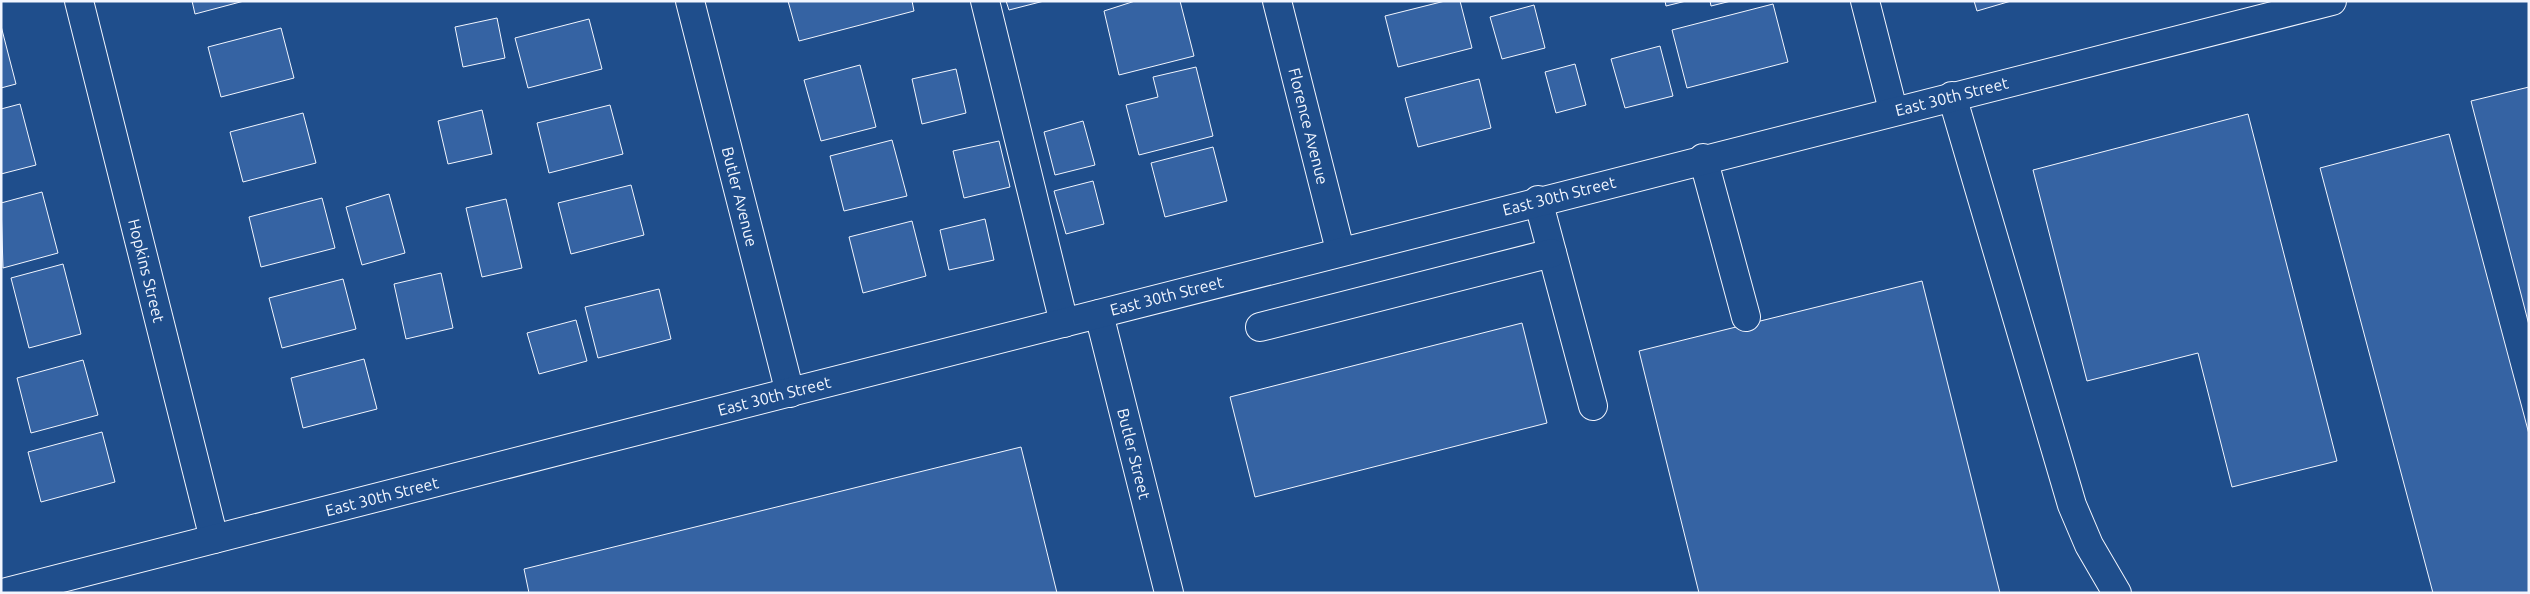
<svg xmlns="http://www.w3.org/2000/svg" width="2530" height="594" font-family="Ubuntu,sans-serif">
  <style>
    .building { fill: #3563a3; stroke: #f2f6ff }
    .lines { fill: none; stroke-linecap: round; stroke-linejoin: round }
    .minor-casing { stroke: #f2f6ff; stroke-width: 30 }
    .minor { stroke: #1f4e8c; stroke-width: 28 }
    .labels { text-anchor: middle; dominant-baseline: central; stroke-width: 4; stroke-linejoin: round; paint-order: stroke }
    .street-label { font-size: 16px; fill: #f2f6ff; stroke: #1f4e8c }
  </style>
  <rect width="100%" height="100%" fill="#1f4e8c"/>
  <!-- building -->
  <g class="building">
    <polygon points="192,1 244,1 195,14"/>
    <polygon points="788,1 912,1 914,11 799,41"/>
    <polygon points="1006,1 1044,1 1009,10"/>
    <polygon points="1135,1 1180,1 1194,56 1119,75 1104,11"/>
    <polygon points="1445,1 1460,1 1472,48 1398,67 1385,16"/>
    <polygon points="1665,1 1686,1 1666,6"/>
    <polygon points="1710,1 1731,1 1711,6"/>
    <polygon points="1974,1 2011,1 1977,11"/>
    <polygon points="1773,4 1788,62 1687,88 1672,30"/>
    <polygon points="1534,5 1545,48 1502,59 1490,17"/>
    <polygon points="497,18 505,58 463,67 455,27"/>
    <polygon points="589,19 602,69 528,88 515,38"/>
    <polygon points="1,26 16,84 1,88"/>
    <polygon points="281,28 294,78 221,97 208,47"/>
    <polygon points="1660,46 1673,96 1625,108 1611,59"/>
    <polygon points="1575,64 1586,105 1556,113 1545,72"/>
    <polygon points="860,65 876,127 821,141 804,80"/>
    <polygon points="1196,67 1213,136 1139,155 1126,105 1158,97 1153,77"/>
    <polygon points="956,69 966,113 922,124 912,79"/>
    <polygon points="1479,79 1491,128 1418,147 1405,98"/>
    <polygon points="2529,87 2529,325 2471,101"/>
    <polygon points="20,104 36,165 1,174 1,109"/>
    <polygon points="610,105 623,154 549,173 537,123"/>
    <polygon points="482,110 492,154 448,164 438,121"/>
    <polygon points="303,113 316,163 243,182 230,132"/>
    <polygon points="2248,114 2337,461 2232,487 2198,353 2087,381 2033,170"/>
    <polygon points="1083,121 1095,165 1055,175 1044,132"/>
    <polygon points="2449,134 2529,434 2529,593 2433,593 2320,168"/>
    <polygon points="892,140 907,196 844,211 830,156"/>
    <polygon points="999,141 1010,187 964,198 953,151"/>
    <polygon points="1213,147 1227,201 1165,217 1151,163"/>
    <polygon points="1093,181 1104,224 1066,234 1054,191"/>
    <polygon points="631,185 644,235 571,254 558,203"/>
    <polygon points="42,192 58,253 3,268 1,203"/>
    <polygon points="389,194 405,253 362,265 346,207"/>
    <polygon points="322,198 335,248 261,267 249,217"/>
    <polygon points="506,199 522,268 482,277 466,208"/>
    <polygon points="985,219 994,260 949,270 940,230"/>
    <polygon points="912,221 926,276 863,293 849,237"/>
    <polygon points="63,264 81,334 29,348 11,278"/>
    <polygon points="441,273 453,328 406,339 394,284"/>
    <polygon points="343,279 356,329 282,348 269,298"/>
    <polygon points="1922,281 2000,593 1699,593 1639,351"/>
    <polygon points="659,289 671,339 598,358 585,307"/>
    <polygon points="576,320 587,361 539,374 527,333"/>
    <polygon points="1522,323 1547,423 1255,497 1230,397"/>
    <polygon points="364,359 377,409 303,428 291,378"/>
    <polygon points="83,360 98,415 31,433 17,378"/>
    <polygon points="102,432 115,482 41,502 28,452"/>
    <polygon points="1021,447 1057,593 529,593 524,569"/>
  </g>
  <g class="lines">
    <!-- minor casing -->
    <g class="minor-casing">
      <g id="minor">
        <path id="s1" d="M79,1L214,539"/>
        <path id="s2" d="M690,1L790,393"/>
        <polyline points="985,1 1064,323"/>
        <path id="s3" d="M1277,1L1340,250"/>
        <polyline points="1865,1 1893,110"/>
        <polyline points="1952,96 2072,505 2089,545 2117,593"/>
        <polyline points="1703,158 1746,317"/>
        <polyline points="1538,200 1593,406"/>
        <path id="s4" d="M1099,314L1169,593"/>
        <polyline points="1260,327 1552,253"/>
        <path id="s5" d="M3,593C779,395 1554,195 2332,1"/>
      </g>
    </g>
    <!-- minor -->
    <use href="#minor" class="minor"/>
  </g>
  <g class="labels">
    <!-- street labels -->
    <g class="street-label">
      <text stroke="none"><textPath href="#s5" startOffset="2011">East 30th Street</textPath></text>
      <text stroke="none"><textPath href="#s3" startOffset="129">Florence Avenue</textPath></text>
      <text stroke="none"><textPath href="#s5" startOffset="1606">East 30th Street</textPath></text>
      <text stroke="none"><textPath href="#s2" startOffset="202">Butler Avenue</textPath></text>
      <text stroke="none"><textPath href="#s1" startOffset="278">Hopkins Street</textPath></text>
      <text stroke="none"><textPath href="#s5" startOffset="1201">East 30th Street</textPath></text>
      <text stroke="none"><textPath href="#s5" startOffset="796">East 30th Street</textPath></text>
      <text stroke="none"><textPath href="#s4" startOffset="144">Butler Street</textPath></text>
      <text stroke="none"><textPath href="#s5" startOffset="391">East 30th Street</textPath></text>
    </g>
  </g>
  <!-- border -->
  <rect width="2530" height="594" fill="none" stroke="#f2f6ff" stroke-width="5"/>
</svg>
